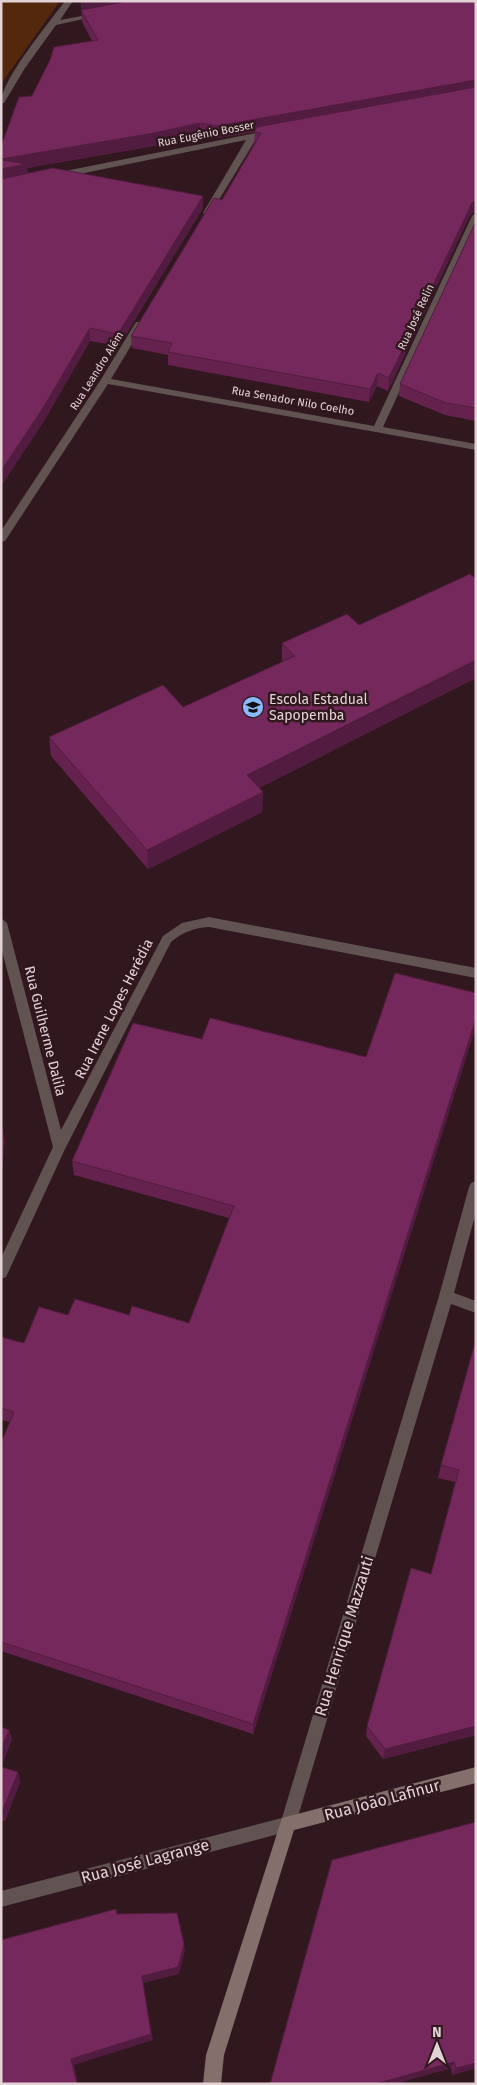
<svg xmlns="http://www.w3.org/2000/svg" width="477" height="2085" font-family="'Fira Sans',sans-serif">
  <style>
    .green { fill: #54280c }
    .lines { fill: none; stroke-linecap: round; stroke-linejoin: round }
    .street { fill: #605351; fill-rule: evenodd }
    .secondary { fill: #846f6c; fill-rule: evenodd }
    .wall { fill: #65224e }
    .shaded-wall { fill: #521c40 }
    .building { fill: #75285b; stroke: #521c40 }
    .labels { text-anchor: middle; dominant-baseline: central; stroke-width: 5; stroke-linejoin: round; paint-order: stroke }
    .far-street-label { font-size: 11px; fill: #e4d3d6; stroke: #30181e }
    .poi-label { font-size: 14px; fill: #e4d3d6; stroke: #30181e; text-anchor: start }
    .street-label { font-size: 14px; fill: #e4d3d6; stroke: #30181e }
    .near-street-label { font-size: 16px; fill: #e4d3d6; stroke: #30181e }
  </style>
  <rect width="100%" height="100%" fill="#30181e"/>
  <!-- green -->
  <polygon class="green" points="1,1 60,1 1,84"/>
  <g class="lines">
    <!-- street -->
    <g class="street">
      <path d="M65,1H73L60,20L98,13L102,15L56,25L25,68L4,103H1C1,80 49,23 65,1Z"/>
      <polygon points="271,130 274,131 274,135 256,139 211,213 207,216 203,213 246,140 60,178 56,175 60,172"/>
      <polygon points="476,213 476,226 383,427 476,444 476,450 108,384 5,541 1,542 1,531 100,381 136,322 142,322 144,324 111,379 374,426 472,216"/>
      <path d="M209,917L476,968V978L209,927C194,928 183,932 171,942L65,1149L6,1277L1,1279V1258L53,1147L1,947V918L7,923L61,1130L163,936L182,923Z"/>
      <polygon points="476,1181 476,1212 454,1293 476,1301 476,1313 451,1304 294,1830 1,1907 1,1891 282,1818 439,1296 469,1187 471,1183"/>
    </g>
    <!-- secondary -->
    <polygon class="secondary" points="476,1767 476,1783 294,1830 224,2055 221,2084 203,2084 206,2055 282,1818"/>
  </g>
  <!-- wall -->
  <g class="wall">
    <polygon points="476,1 476,211 470,215 388,391 377,386 369,402 168,365 168,355 132,348 131,336 222,200 254,144 255,132 217,138 200,135 154,146 27,168 28,174 203,196 203,208 119,346 90,341 44,421 1,486 1,146 32,96 92,41 82,22 81,2"/>
    <polygon points="476,221 476,421 445,415 399,396 400,384"/>
    <polygon points="359,625 476,678 259,788 263,792 262,812 148,869 51,756 49,737 183,707 282,662 282,643"/>
    <polygon points="476,993 476,1026 253,1734 1,1651 1,1443 10,1422 1,1420 1,1337 24,1343 68,1315 129,1315 189,1323 229,1218 74,1175 72,1161 202,1039 366,1057"/>
    <polygon points="475,1343 476,1735 383,1759 366,1736 367,1726 431,1574 455,1482 438,1478 441,1465"/>
    <polygon points="1,1727 9,1730 12,1739 1,1767 18,1772 20,1782 5,1821 1,1820"/>
    <polygon points="476,1822 476,2068 452,2075 451,2068 394,2084 270,2084"/>
  </g>
  <!-- shaded-wall -->
  <g class="shaded-wall">
    <polygon points="85,1 157,1 82,11 81,2"/>
    <polygon points="476,80 476,92 217,138 217,126"/>
    <polygon points="200,123 200,135 154,146 27,168 28,177 1,182 1,159"/>
    <polygon points="203,196 203,208 119,346 118,334"/>
    <polygon points="476,200 476,211 470,215 388,391 389,378 472,203"/>
    <polygon points="90,328 90,341 44,421 1,486 1,471"/>
    <polygon points="378,373 377,386 369,402 370,389"/>
    <polygon points="476,660 476,678 246,794 247,775"/>
    <polygon points="263,792 262,812 148,869 147,850"/>
    <polygon points="476,1018 476,1026 253,1734 253,1724"/>
    <polygon points="1,1115 5,1142 1,1182"/>
    <polygon points="476,1726 476,1735 383,1759 385,1749"/>
    <polygon points="9,1730 12,1739 1,1767 1,1750"/>
    <polygon points="18,1772 20,1782 5,1821 2,1812"/>
    <polygon points="184,1944 185,1951 179,1974 143,1983 153,2040 74,2065 78,2084 77,2084 71,2059 142,1976"/>
    <polygon points="454,2062 451,2068 394,2084 375,2084"/>
    <polygon points="476,2063 476,2068 452,2075 456,2068"/>
  </g>
  <!-- building -->
  <g class="building">
    <polygon points="128,1 476,1 476,80 217,126 200,123 154,133 1,159 1,146 19,97 32,96 50,60 54,47 98,40 81,10"/>
    <polygon points="476,87 476,200 472,203 389,378 378,373 370,389 168,352 172,343 131,336 214,198 222,200 261,133 254,132 257,127"/>
    <polygon points="1,160 27,164 1,169"/>
    <polygon points="53,168 203,196 118,334 90,328 43,408 1,471 1,179"/>
    <polygon points="476,221 476,408 446,403 400,384"/>
    <polygon points="470,574 476,579 476,660 247,775 263,792 147,850 49,737 163,685 183,707 295,656 282,643 347,614 359,625"/>
    <polygon points="395,973 476,993 476,1018 253,1724 1,1642 1,1443 14,1412 1,1408 1,1337 24,1343 39,1307 68,1315 75,1299 129,1315 132,1306 189,1323 234,1206 72,1161 133,1023 202,1039 210,1018 366,1057"/>
    <polygon points="1,1120 2,1127 1,1140"/>
    <polygon points="475,1343 476,1343 476,1726 385,1749 367,1726 411,1568 431,1574 459,1470 441,1465"/>
    <polygon points="1,1727 9,1730 1,1750"/>
    <polygon points="1,1767 18,1772 2,1812 1,1812"/>
    <polygon points="476,1822 476,2063 456,2068 454,2062 375,2084 270,2084 332,1860"/>
    <polygon points="116,1909 117,1914 177,1913 184,1944 178,1967 142,1976 151,2034 71,2059 77,2084 1,2084 1,1940"/>
  </g>
  <!-- icons -->
  <defs>
    <g id="school-disc" transform="scale(1.125)"><circle r="9.5" fill="#89bafc" stroke="#30181e"/><path d="M0-5L7-2L0 1L-7-2ZM-4 1L0 2.5L4 1V4Q0 6-4 4Z" fill="#111"/></g>
  </defs>
  <g fill-rule="evenodd">
    <use href="#school-disc" x="253" y="707"/>
  </g>
  <g class="labels">
    <!-- far-street labels -->
    <g class="far-street-label">
      <text transform="translate(206 134) rotate(-11)">Rua Eugênio Bosser</text>
      <text transform="translate(416 317) rotate(-65)">Rua José Relin</text>
      <text transform="translate(97 371) rotate(-58)">Rua Leandro Além</text>
      <text transform="translate(293 401) rotate(10)">Rua Senador Nilo Coelho</text>
    </g>
    <!-- poi labels -->
    <g class="poi-label">
      <text x="269" y="699">Escola Estadual<tspan x="269" dy="16">Sapopemba</tspan></text>
    </g>
    <!-- street labels -->
    <g class="street-label">
      <text transform="translate(114 1009) rotate(-63)">Rua Irene Lopes Herédia</text>
      <text transform="translate(45 1031) rotate(76)">Rua Guilherme Dalila</text>
    </g>
    <!-- near-street labels -->
    <g class="near-street-label">
      <text transform="translate(344 1636) rotate(-73)">Rua Henrique Mazzauti</text>
      <text transform="translate(382 1800) rotate(-15)">Rua João Lafinur</text>
      <text transform="translate(145 1861) rotate(-15)">Rua José Lagrange</text>
    </g>
  </g>
  <!-- border -->
  <rect width="477" height="2085" fill="none" stroke="#e4d3d6" stroke-width="5"/>
  <!-- north arrow -->
  <g transform="translate(437 2045)" stroke="#30181e" stroke-width="4" paint-order="stroke">
  <path d="M0-4L9 19L0 12L-9 19Z" fill="#e4d3d6"/>
  <text y="-8" font-size="14" font-weight="bold" text-anchor="middle" fill="#e4d3d6">N</text>
  </g>
</svg>
